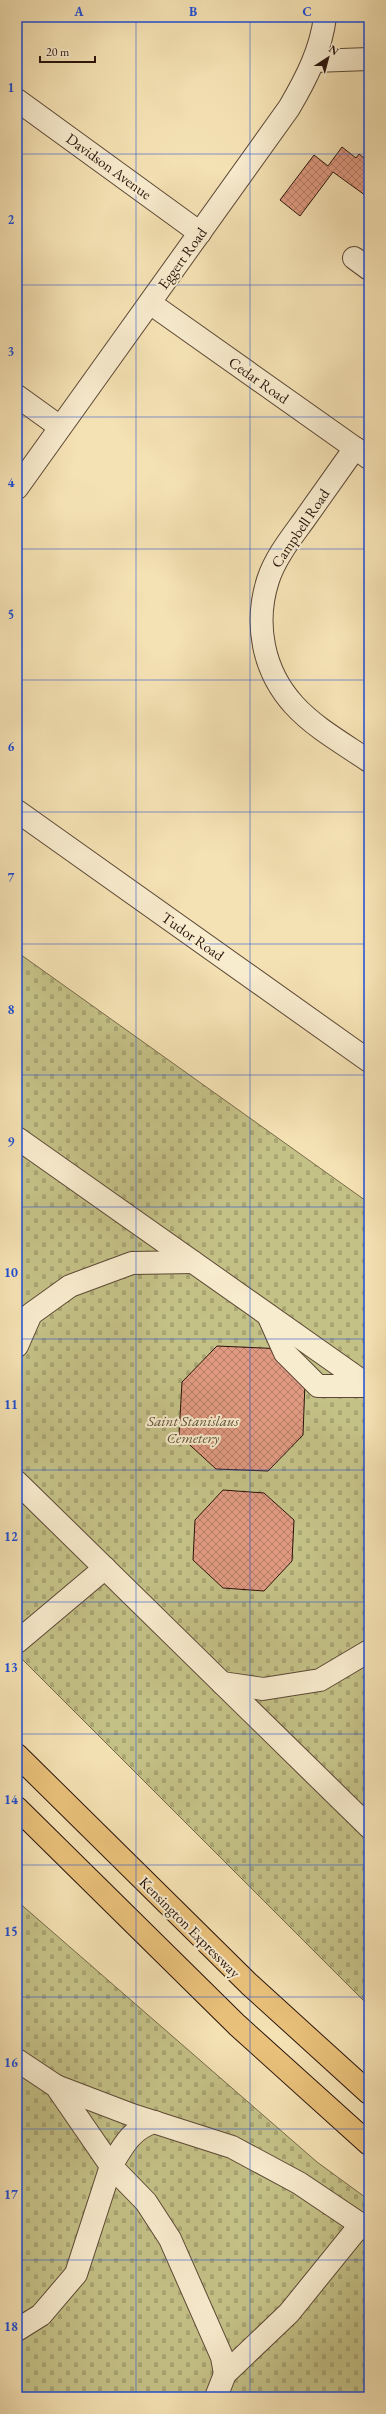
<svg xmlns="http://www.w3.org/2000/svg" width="386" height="2414" font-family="'EB Garamond',serif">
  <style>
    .cemetery { fill: url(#cemetery-stones); stroke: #766a4a }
    .building { fill: url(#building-cross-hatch); stroke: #29140c }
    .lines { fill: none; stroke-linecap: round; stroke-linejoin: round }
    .minor-casing { stroke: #5c4836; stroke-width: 24 }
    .highway-casing { stroke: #29140c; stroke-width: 24 }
    .minor { stroke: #f8ecce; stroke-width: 22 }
    .highway { stroke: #eac17a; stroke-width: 22 }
    .grid { fill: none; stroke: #1d4ed8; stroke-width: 1; stroke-opacity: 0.55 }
    .labels { text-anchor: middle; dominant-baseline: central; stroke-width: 4; stroke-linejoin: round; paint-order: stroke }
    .street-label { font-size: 15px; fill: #29140c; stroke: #f8ecce }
    .park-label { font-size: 15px; font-style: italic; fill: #5f5137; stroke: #f8ecce }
    .neatline { fill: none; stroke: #1d4ed8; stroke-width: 1.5 }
    .grid-label { font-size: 13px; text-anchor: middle; font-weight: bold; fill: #1d4ed8 }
  </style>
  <defs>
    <pattern id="cemetery-stones" width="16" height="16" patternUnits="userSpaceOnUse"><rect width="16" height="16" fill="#c4c187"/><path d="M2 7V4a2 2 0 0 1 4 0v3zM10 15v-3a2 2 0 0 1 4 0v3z" fill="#a8a573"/></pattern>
    <pattern id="building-cross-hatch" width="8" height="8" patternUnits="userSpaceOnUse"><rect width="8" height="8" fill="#e09a81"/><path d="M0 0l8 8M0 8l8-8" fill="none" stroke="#b67c68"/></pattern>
  </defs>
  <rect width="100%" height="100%" fill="#f5e2b4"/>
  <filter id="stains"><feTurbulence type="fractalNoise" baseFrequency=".005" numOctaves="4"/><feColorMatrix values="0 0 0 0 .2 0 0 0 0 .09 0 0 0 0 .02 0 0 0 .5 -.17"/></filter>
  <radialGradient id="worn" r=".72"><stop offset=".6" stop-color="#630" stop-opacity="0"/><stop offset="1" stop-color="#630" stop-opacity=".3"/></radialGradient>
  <!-- cemetery -->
  <g class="cemetery">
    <polygon points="17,952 369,1203 369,2006 17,1654"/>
    <polygon points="17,1901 317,2162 369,2200 369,2397 17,2397"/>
  </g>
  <!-- building -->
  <g class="building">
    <polygon points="342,147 356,158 359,154 369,162 369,198 333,172 300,216 280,200 314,155 328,166"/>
    <polygon points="217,1346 285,1349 305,1382 303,1435 268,1471 216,1469 179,1435 182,1382"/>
    <polygon points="223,1490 264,1493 294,1520 292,1561 264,1591 223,1588 193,1560 195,1520"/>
  </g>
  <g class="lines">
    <!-- minor casing -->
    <g class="minor-casing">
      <g id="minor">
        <polyline points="314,61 369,59"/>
        <polyline points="17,100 200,233"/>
        <polyline points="354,258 369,269"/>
        <polyline points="150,303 369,458"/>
        <polyline points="17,396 60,427"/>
        <path d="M355,448C338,472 321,496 304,520C291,538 275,558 268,580C254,624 263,671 294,705C315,728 344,744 369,761"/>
        <path d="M17,488L289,108C306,79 321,50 325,17"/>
        <polyline points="17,811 369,1061"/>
        <polyline points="17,1138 369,1386"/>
        <polyline points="268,1315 285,1353 318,1386 369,1386"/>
        <polyline points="17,1346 31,1314 70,1286 132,1263 193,1262"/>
        <polyline points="17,1482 369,1827"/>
        <polyline points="17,1642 105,1568"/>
        <polyline points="222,1683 263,1689 320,1680 369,1651"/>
        <polyline points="17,2060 56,2086 111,2166 76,2274 41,2315 17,2330"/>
        <polyline points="56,2086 132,2115 232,2147 299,2183 369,2230"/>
        <path d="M155,2122C132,2128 123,2146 111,2166L146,2202L170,2239L222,2357L225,2374"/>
        <polyline points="216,2397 225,2374 289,2313 361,2224"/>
      </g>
    </g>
    <!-- highway casing -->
    <g class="highway-casing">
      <g id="highway">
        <polyline points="17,1755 249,1984 369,2093"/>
        <polyline points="17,1808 237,2025 369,2144"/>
      </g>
    </g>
    <!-- minor -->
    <use href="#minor" class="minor"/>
    <!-- highway -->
    <use href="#highway" class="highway"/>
  </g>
  <!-- grid -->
  <path class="grid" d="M136,17V2397M250,17V2397M17,154H369M17,285H369M17,417H369M17,549H369M17,680H369M17,812H369M17,944H369M17,1075H369M17,1207H369M17,1339H369M17,1470H369M17,1602H369M17,1734H369M17,1865H369M17,1997H369M17,2129H369M17,2260H369"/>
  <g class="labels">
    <!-- street labels -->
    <g class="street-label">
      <text transform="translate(109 166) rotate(36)">Davidson Avenue</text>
      <text transform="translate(182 258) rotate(-54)">Eggert Road</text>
      <text transform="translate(259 380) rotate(35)">Cedar Road</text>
      <text transform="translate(300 528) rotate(-56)">Campbell Road</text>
      <text transform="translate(193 936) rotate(35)">Tudor Road</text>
      <text transform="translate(190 1927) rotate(45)">Kensington Expressway</text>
    </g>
    <!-- park labels -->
    <g class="park-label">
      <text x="193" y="1420">Saint Stanislaus<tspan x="193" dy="17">Cemetery</tspan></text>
    </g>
  </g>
  <!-- margin -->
  <rect width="386" height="2414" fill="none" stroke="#f5e2b4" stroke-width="44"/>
  <!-- north arrow -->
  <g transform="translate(328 58) rotate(36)" stroke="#f8ecce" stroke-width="3" paint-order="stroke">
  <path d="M0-3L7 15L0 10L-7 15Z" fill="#29140c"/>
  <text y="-6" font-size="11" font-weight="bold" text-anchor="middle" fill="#29140c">N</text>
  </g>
  <!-- scale -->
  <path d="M40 56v6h55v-6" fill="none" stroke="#29140c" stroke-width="2"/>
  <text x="46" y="56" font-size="12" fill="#29140c" stroke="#f8ecce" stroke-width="3" paint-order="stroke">20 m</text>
  <rect x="22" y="22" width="342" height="2370" class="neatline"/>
  <g class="grid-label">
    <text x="79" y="16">A</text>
    <text x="193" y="16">B</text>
    <text x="307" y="16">C</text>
    <text x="11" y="92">1</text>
    <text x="11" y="224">2</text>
    <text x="11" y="356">3</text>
    <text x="11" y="487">4</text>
    <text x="11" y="619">5</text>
    <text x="11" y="751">6</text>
    <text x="11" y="882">7</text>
    <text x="11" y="1014">8</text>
    <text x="11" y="1146">9</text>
    <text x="11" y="1277">10</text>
    <text x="11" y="1409">11</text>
    <text x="11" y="1541">12</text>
    <text x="11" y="1672">13</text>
    <text x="11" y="1804">14</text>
    <text x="11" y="1936">15</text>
    <text x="11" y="2067">16</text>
    <text x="11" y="2199">17</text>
    <text x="11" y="2331">18</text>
  </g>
  <rect width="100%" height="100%" filter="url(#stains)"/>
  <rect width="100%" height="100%" fill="url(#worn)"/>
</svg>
